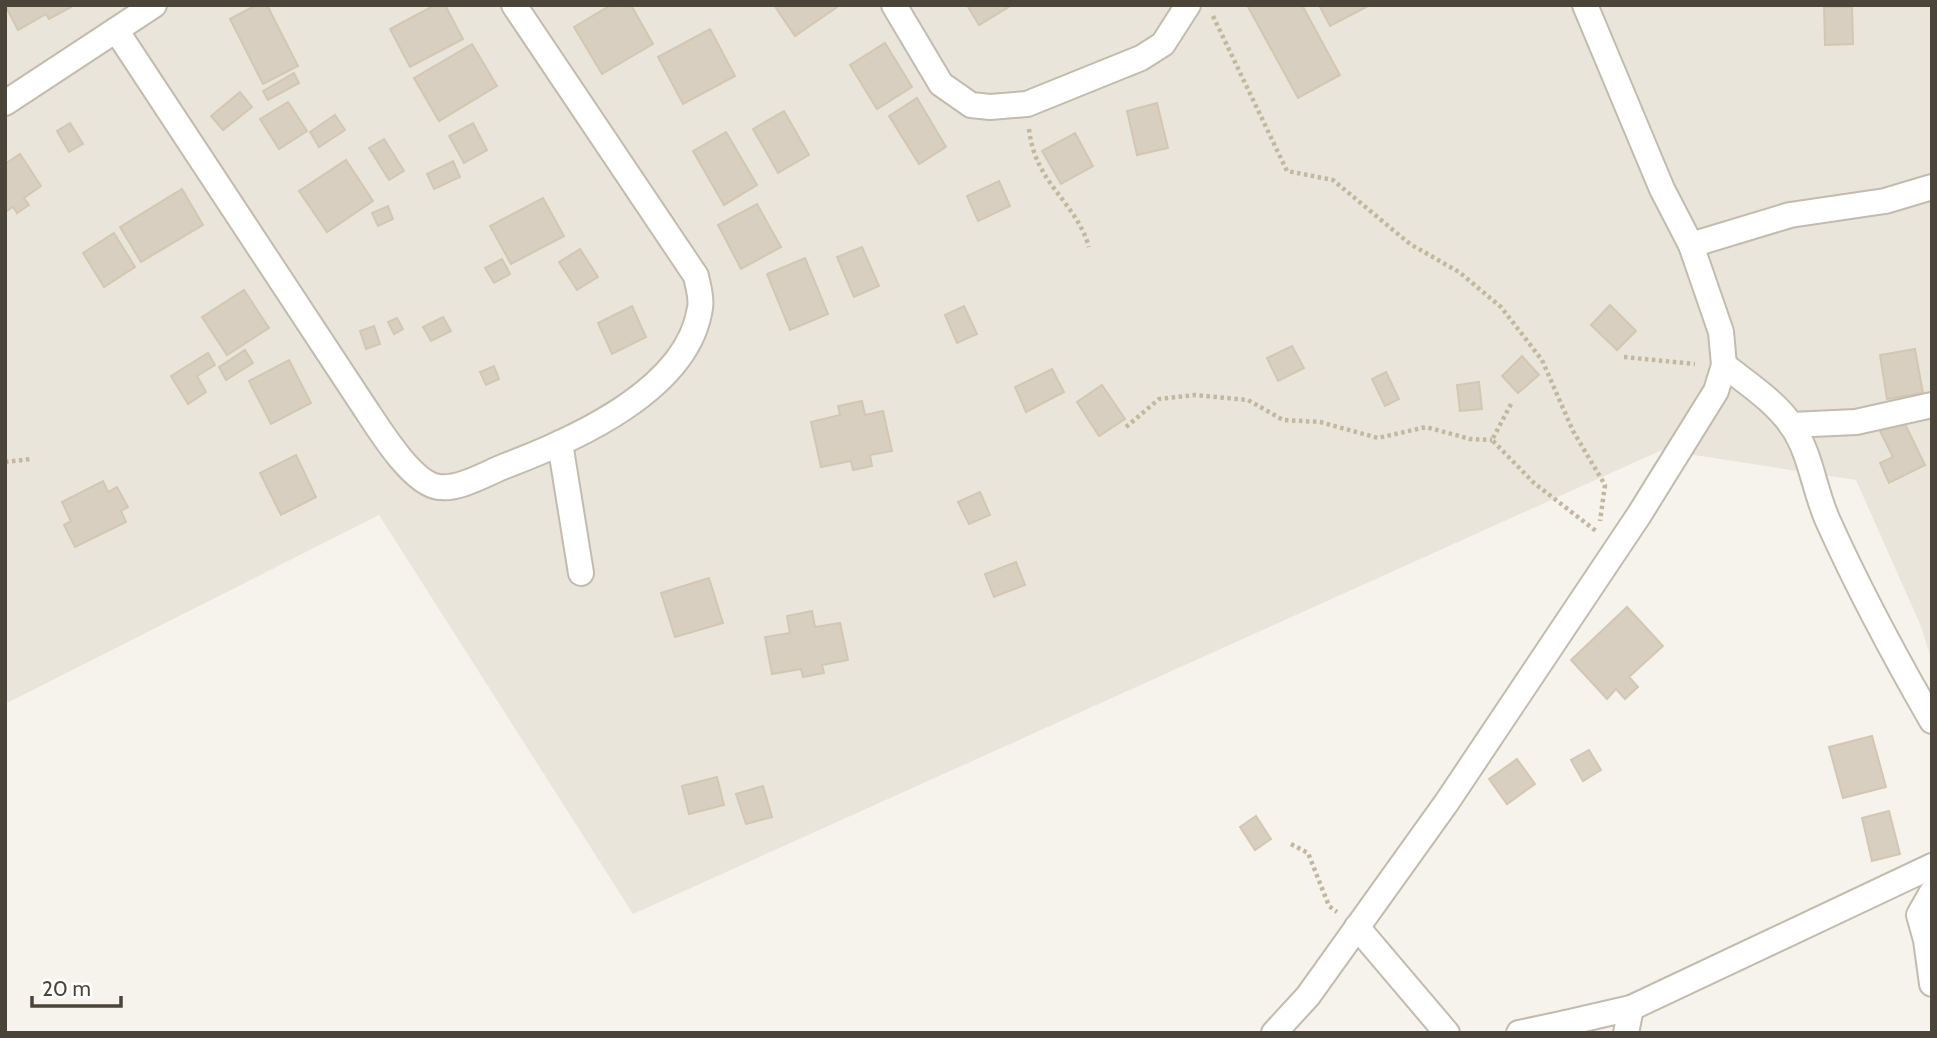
<svg xmlns="http://www.w3.org/2000/svg" width="1937" height="1038" font-family="Cabin,sans-serif">
  <style>
    .residential { fill: #eae5da }
    .building { fill: #d8cfc1; stroke: #d3c7b4; stroke-width: 2 }
    .lines { fill: none; stroke-linecap: round; stroke-linejoin: round }
    .street-casing { stroke: #c2bbae; stroke-width: 28 }
    .path { stroke: #c4b79f; stroke-width: 4.5; stroke-dasharray: 3.5 3.5; stroke-linecap: butt }
    .street { stroke: #fff; stroke-width: 24 }
  </style>
  <rect width="100%" height="100%" fill="#f6f3ec"/>
  <!-- residential -->
  <polygon class="residential" points="5,5 1932,5 1932,661 1920,624 1856,480 1662,450 633,914 379,515 5,704"/>
  <!-- building -->
  <g class="building">
    <polygon points="5,5 70,5 71,7 49,19 46,14 18,30"/>
    <polygon points="256,5 267,5 298,66 263,84 230,19"/>
    <polygon points="435,5 445,5 463,39 410,67 390,29"/>
    <polygon points="611,5 631,5 653,44 602,74 574,27"/>
    <polygon points="774,5 840,5 795,36"/>
    <polygon points="967,5 1012,5 979,25"/>
    <polygon points="1247,5 1302,5 1340,75 1298,98"/>
    <polygon points="1319,5 1370,5 1330,26"/>
    <polygon points="1824,7 1852,7 1853,44 1825,45"/>
    <polygon points="710,29 735,76 683,104 658,57"/>
    <polygon points="885,43 912,87 877,109 850,65"/>
    <polygon points="472,44 497,86 439,121 414,78"/>
    <polygon points="294,73 299,83 268,100 263,91"/>
    <polygon points="240,92 252,107 223,130 211,116"/>
    <polygon points="917,98 946,147 919,164 889,116"/>
    <polygon points="288,102 307,131 279,149 260,119"/>
    <polygon points="1157,103 1168,148 1137,155 1127,111"/>
    <polygon points="784,111 809,155 778,173 753,129"/>
    <polygon points="335,115 345,130 319,147 310,132"/>
    <polygon points="70,123 83,144 69,152 57,131"/>
    <polygon points="473,123 487,150 464,163 449,136"/>
    <polygon points="726,132 757,185 724,205 693,151"/>
    <polygon points="1075,133 1093,166 1061,184 1042,151"/>
    <polygon points="384,139 404,171 389,180 369,148"/>
    <polygon points="20,154 41,186 24,198 29,205 17,213 13,207 5,212 5,164"/>
    <polygon points="346,160 373,201 327,232 299,191"/>
    <polygon points="453,161 460,177 434,189 427,174"/>
    <polygon points="999,181 1010,206 978,221 967,196"/>
    <polygon points="182,189 203,225 141,262 120,227"/>
    <polygon points="543,198 564,236 511,264 490,226"/>
    <polygon points="757,204 781,247 741,269 718,225"/>
    <polygon points="388,206 393,219 378,226 372,213"/>
    <polygon points="114,233 135,267 104,287 83,253"/>
    <polygon points="862,247 879,286 854,297 837,257"/>
    <polygon points="580,249 598,277 577,290 559,262"/>
    <polygon points="805,258 828,314 790,330 767,274"/>
    <polygon points="502,259 510,274 494,283 485,268"/>
    <polygon points="244,290 269,328 227,355 202,317"/>
    <polygon points="1610,305 1636,331 1617,350 1591,325"/>
    <polygon points="632,306 646,337 612,354 598,323"/>
    <polygon points="964,306 977,334 957,343 945,315"/>
    <polygon points="443,317 451,331 431,341 423,327"/>
    <polygon points="397,318 403,329 394,334 388,322"/>
    <polygon points="374,326 380,344 366,349 360,331"/>
    <polygon points="1292,346 1304,368 1278,381 1267,358"/>
    <polygon points="1915,349 1923,393 1887,399 1880,355"/>
    <polygon points="245,350 253,363 226,380 219,367"/>
    <polygon points="208,353 215,365 197,376 206,392 188,404 171,376"/>
    <polygon points="1522,356 1539,375 1518,393 1502,376"/>
    <polygon points="289,360 311,403 271,424 249,381"/>
    <polygon points="494,366 499,379 486,385 480,372"/>
    <polygon points="1052,369 1064,392 1026,412 1015,387"/>
    <polygon points="1386,372 1399,399 1385,406 1372,379"/>
    <polygon points="1479,382 1482,409 1460,411 1457,385"/>
    <polygon points="1102,385 1125,419 1099,436 1077,402"/>
    <polygon points="862,401 865,415 883,411 892,451 870,455 872,466 853,470 851,461 821,467 811,422 840,415 838,406"/>
    <polygon points="1902,418 1925,465 1889,483 1880,463 1893,457 1879,429"/>
    <polygon points="296,455 316,497 281,515 260,473"/>
    <polygon points="103,481 108,492 117,487 128,507 121,511 126,522 75,547 64,525 71,521 62,502"/>
    <polygon points="980,492 990,515 969,524 958,502"/>
    <polygon points="1016,562 1025,585 994,597 985,574"/>
    <polygon points="709,578 723,623 675,637 661,593"/>
    <polygon points="1627,607 1663,646 1629,677 1638,687 1625,699 1616,689 1607,699 1571,660"/>
    <polygon points="812,611 815,627 840,623 848,660 822,665 824,673 803,677 801,669 772,674 765,637 790,633 787,616"/>
    <polygon points="1872,736 1886,787 1843,798 1829,747"/>
    <polygon points="1589,750 1601,770 1583,781 1571,760"/>
    <polygon points="1517,759 1535,784 1507,804 1489,779"/>
    <polygon points="717,777 724,805 689,814 682,786"/>
    <polygon points="763,786 772,817 746,824 736,794"/>
    <polygon points="1889,811 1900,854 1872,861 1862,818"/>
    <polygon points="1256,816 1271,839 1255,850 1240,827"/>
  </g>
  <g class="lines">
    <!-- street casing -->
    <g class="street-casing">
      <g id="street">
        <polyline points="894,5 941,84 971,105 990,107 1027,104 1141,58 1163,44 1188,5"/>
        <path d="M116,30L361,402C376,424 411,484 439,487C459,490 487,473 505,466C574,440 688,390 700,308C702,298 698,286 696,276L514,5"/>
        <polyline points="5,103 154,5"/>
        <polyline points="1691,245 1790,215 1885,201 1932,187"/>
        <path d="M1724,365C1748,384 1775,401 1792,426C1811,454 1814,490 1828,521C1859,590 1894,655 1932,721"/>
        <polyline points="1791,425 1856,422 1932,405"/>
        <polyline points="560,443 581,573"/>
        <polyline points="1932,892 1919,915 1926,940 1932,984"/>
        <polyline points="1357,927 1447,1033"/>
        <polyline points="1274,1033 1308,996 1447,802 1639,515 1716,391 1724,365 1721,332 1691,245 1662,189 1585,5"/>
        <polyline points="1519,1033 1566,1023"/>
        <polyline points="1570,1033 1566,1023 1631,1008 1932,866"/>
        <polyline points="1626,1033 1631,1008"/>
      </g>
    </g>
    <!-- path -->
    <g class="path">
      <polyline points="1213,16 1287,171 1333,180 1410,244 1459,272 1501,307 1542,360 1573,431 1605,485 1600,521"/>
      <path d="M1029,129C1035,184 1075,200 1089,247"/>
      <polyline points="1624,357 1695,364"/>
      <polyline points="1511,404 1492,440 1534,483 1596,531"/>
      <polyline points="1126,427 1159,399 1195,395 1248,400 1283,420 1320,422 1378,438 1426,427 1470,439 1492,440"/>
      <polyline points="5,462 31,459"/>
      <polyline points="1291,844 1308,853 1329,906 1337,912"/>
    </g>
    <!-- street -->
    <use href="#street" class="street"/>
  </g>
  <!-- border -->
  <rect width="1937" height="1038" fill="none" stroke="#4b4439" stroke-width="14"/>
  <!-- scale -->
  <path d="M32 996v10h89v-10" fill="none" stroke="#4b4439" stroke-width="3.5"/>
  <text x="42" y="996" font-size="21" fill="#4b4439" stroke="#ffffff" stroke-width="5" paint-order="stroke">20 m</text>
</svg>
